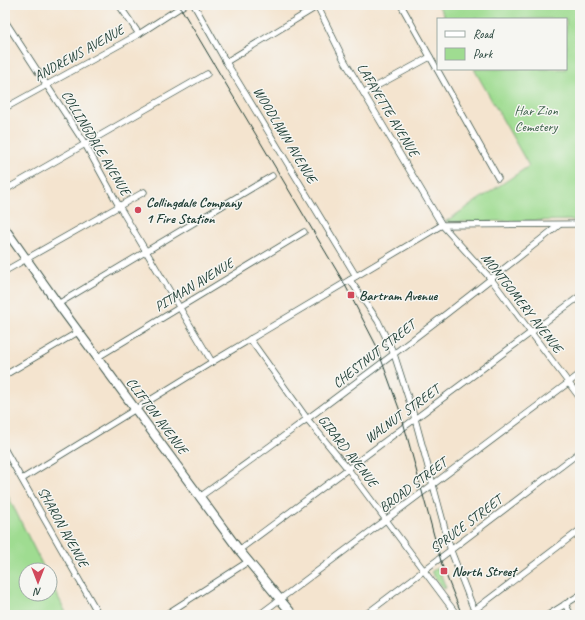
<svg xmlns="http://www.w3.org/2000/svg" width="585" height="620" font-family="Caveat,sans-serif">
  <style>
    .green { fill: #9fdc91; stroke: #5f8c62 }
    .lines { fill: none; stroke-linecap: round; stroke-linejoin: round }
    .street-casing { stroke: #3f564b; stroke-width: 7 }
    .secondary-casing { stroke: #3f564b; stroke-width: 10 }
    .street { stroke: #fff; stroke-width: 5.5 }
    .secondary { stroke: #fff; stroke-width: 8 }
    .tram { stroke: #1f3d34; stroke-width: 1 }
    .poi-dot { fill: #d1495b; stroke: #f6f6f2; stroke-width: 1.5 }
    .labels { text-anchor: middle; dominant-baseline: central; stroke-width: 3; stroke-linejoin: round; paint-order: stroke }
    .street-label { font-size: 14px; fill: #1f3d34; stroke: #f6f6f2 }
    .park-label { font-size: 14px; fill: #395d47; stroke: #f6f6f2 }
    .poi-label { font-size: 14px; font-weight: bold; fill: #1f3d34; stroke: #f6f6f2; text-anchor: start }
  </style>
  <rect width="100%" height="100%" fill="#f6f6f2"/>
  <filter id="ink" filterUnits="userSpaceOnUse"><feTurbulence type="fractalNoise" baseFrequency=".025" numOctaves="2"/><feDisplacementMap in="SourceGraphic" scale="8" xChannelSelector="R" yChannelSelector="G"/><feConvolveMatrix kernelMatrix="1 2 1 2 8 2 1 2 1" color-interpolation-filters="sRGB"/></filter>
  <filter id="wash" filterUnits="userSpaceOnUse"><feTurbulence type="fractalNoise" baseFrequency=".012" numOctaves="4" result="noise"/><feDisplacementMap in="SourceGraphic" scale="16" xChannelSelector="R" yChannelSelector="G"/><feGaussianBlur stdDeviation="0.9" result="paint"/><feColorMatrix in="noise" values="0 0 0 0 0 0 0 0 0 0 0 0 0 0 0 0 0 1.4 0 .05"/><feComposite in="paint" operator="in"/></filter>
  <g filter="url(#wash)">
    <rect width="100%" height="100%" fill="#f4e4cf"/>
    <!-- green -->
    <g class="green">
      <polygon points="438,5 580,5 580,220 445,222 529,166 474,69 566,69 566,19 446,19"/>
      <polygon points="6,492 45,570 26,570 26,594 50,594 50,580 67,615 5,615"/>
      <polygon points="438,567 446,588 444,589 431,572"/>
    </g>
  </g>
  <g filter="url(#ink)">
    <g class="lines">
      <!-- street casing -->
      <g class="street-casing">
        <g id="street">
          <polyline points="119,5 139,34"/>
          <polyline points="194,5 226,62 356,276"/>
          <polyline points="317,5 344,60 442,225 491,279 580,398"/>
          <polyline points="401,5 498,178"/>
          <polyline points="5,21 85,144 119,206 212,362"/>
          <polyline points="226,62 318,6"/>
          <polyline points="364,93 430,57"/>
          <polyline points="5,108 139,34 184,5"/>
          <polyline points="5,190 207,74"/>
          <polyline points="5,271 144,192"/>
          <polyline points="350,280 378,321 394,354 415,419 451,551 474,610"/>
          <polyline points="58,304 272,176"/>
          <polyline points="250,339 308,420 348,469 457,615"/>
          <polyline points="98,357 304,232"/>
          <polyline points="5,375 78,332"/>
          <polyline points="5,450 99,615"/>
          <polyline points="22,479 212,362 442,225 580,224"/>
          <path d="M201,496C323,409 442,319 559,225"/>
          <polyline points="239,550 580,296"/>
          <polyline points="565,604 571,615"/>
          <polyline points="165,615 249,561"/>
          <polyline points="259,615 580,374"/>
          <polyline points="365,615 580,452"/>
          <polyline points="468,615 580,530"/>
          <polyline points="548,615 580,595"/>
        </g>
      </g>
      <!-- secondary casing -->
      <g class="secondary-casing">
        <polyline id="secondary" points="5,229 58,304 239,550 293,615"/>
      </g>
      <!-- street -->
      <use href="#street" class="street"/>
      <!-- secondary -->
      <use href="#secondary" class="secondary"/>
      <!-- tram -->
      <polyline class="tram" points="179,5 344,283 376,345 401,414 442,565 462,615"/>
    </g>
  </g>
  <!-- markers -->
  <g class="poi-dot">
    <circle cx="138" cy="210" r="4"/>
    <rect x="347" y="291" width="8" height="8" rx="2"/>
    <rect x="440" y="567" width="8" height="8" rx="2"/>
  </g>
  <g class="labels">
    <!-- street labels -->
    <g class="street-label">
      <text transform="translate(79 53) rotate(-29)">ANDREWS AVENUE</text>
      <text transform="translate(388 110) rotate(59)">LAFAYETTE AVENUE</text>
      <text transform="translate(285 135) rotate(59)">WOODLAWN AVENUE</text>
      <text transform="translate(96 143) rotate(59)">COLLINGDALE AVENUE</text>
      <text transform="translate(194 285) rotate(-31)">PITMAN AVENUE</text>
      <text transform="translate(522 303) rotate(52)">MONTGOMERY AVENUE</text>
      <text transform="translate(374 354) rotate(-38)">CHESTNUT STREET</text>
      <text transform="translate(402 414) rotate(-36)">WALNUT STREET</text>
      <text transform="translate(157 416) rotate(53)">CLIFTON AVENUE</text>
      <text transform="translate(348 451) rotate(52)">GIRARD AVENUE</text>
      <text transform="translate(413 485) rotate(-37)">BROAD STREET</text>
      <text transform="translate(466 524) rotate(-37)">SPRUCE STREET</text>
      <text transform="translate(63 527) rotate(61)">SHARON AVENUE</text>
    </g>
    <!-- park labels -->
    <g class="park-label">
      <text x="536" y="110">Har Zion<tspan x="536" dy="16">Cemetery</tspan></text>
    </g>
    <!-- poi labels -->
    <g class="poi-label">
      <text x="146" y="202">Collingdale Company<tspan x="146" dy="16">1 Fire Station</tspan></text>
      <text x="359" y="295">Bartram Avenue</text>
      <text x="452" y="571">North Street</text>
    </g>
  </g>
  <!-- margin -->
  <rect width="585" height="620" fill="none" stroke="#f6f6f2" stroke-width="20"/>
  <!-- legend -->
  <rect x="437" y="18" width="130" height="52" fill="#f6f6f2" stroke="#a0aca6"/>
  <rect x="445" y="31" width="20" height="6" fill="#ffffff" stroke="#a0aca6"/>
  <text x="473" y="38" font-size="12" fill="#1f3d34">Road</text>
  <rect x="445" y="48" width="20" height="12" fill="#9fdc91" stroke="#a0aca6"/>
  <text x="473" y="58" font-size="12" fill="#1f3d34">Park</text>
  <!-- north arrow -->
  <g transform="translate(38 582) rotate(180)"><circle r="19" fill="#f6f6f2" stroke="#a0aca6"/>
  <path d="M0-3L7 15L0 10L-7 15Z" fill="#d1495b"/>
  <text y="-6" font-size="11" font-weight="bold" text-anchor="middle" fill="#1f3d34">N</text>
  </g>
</svg>
